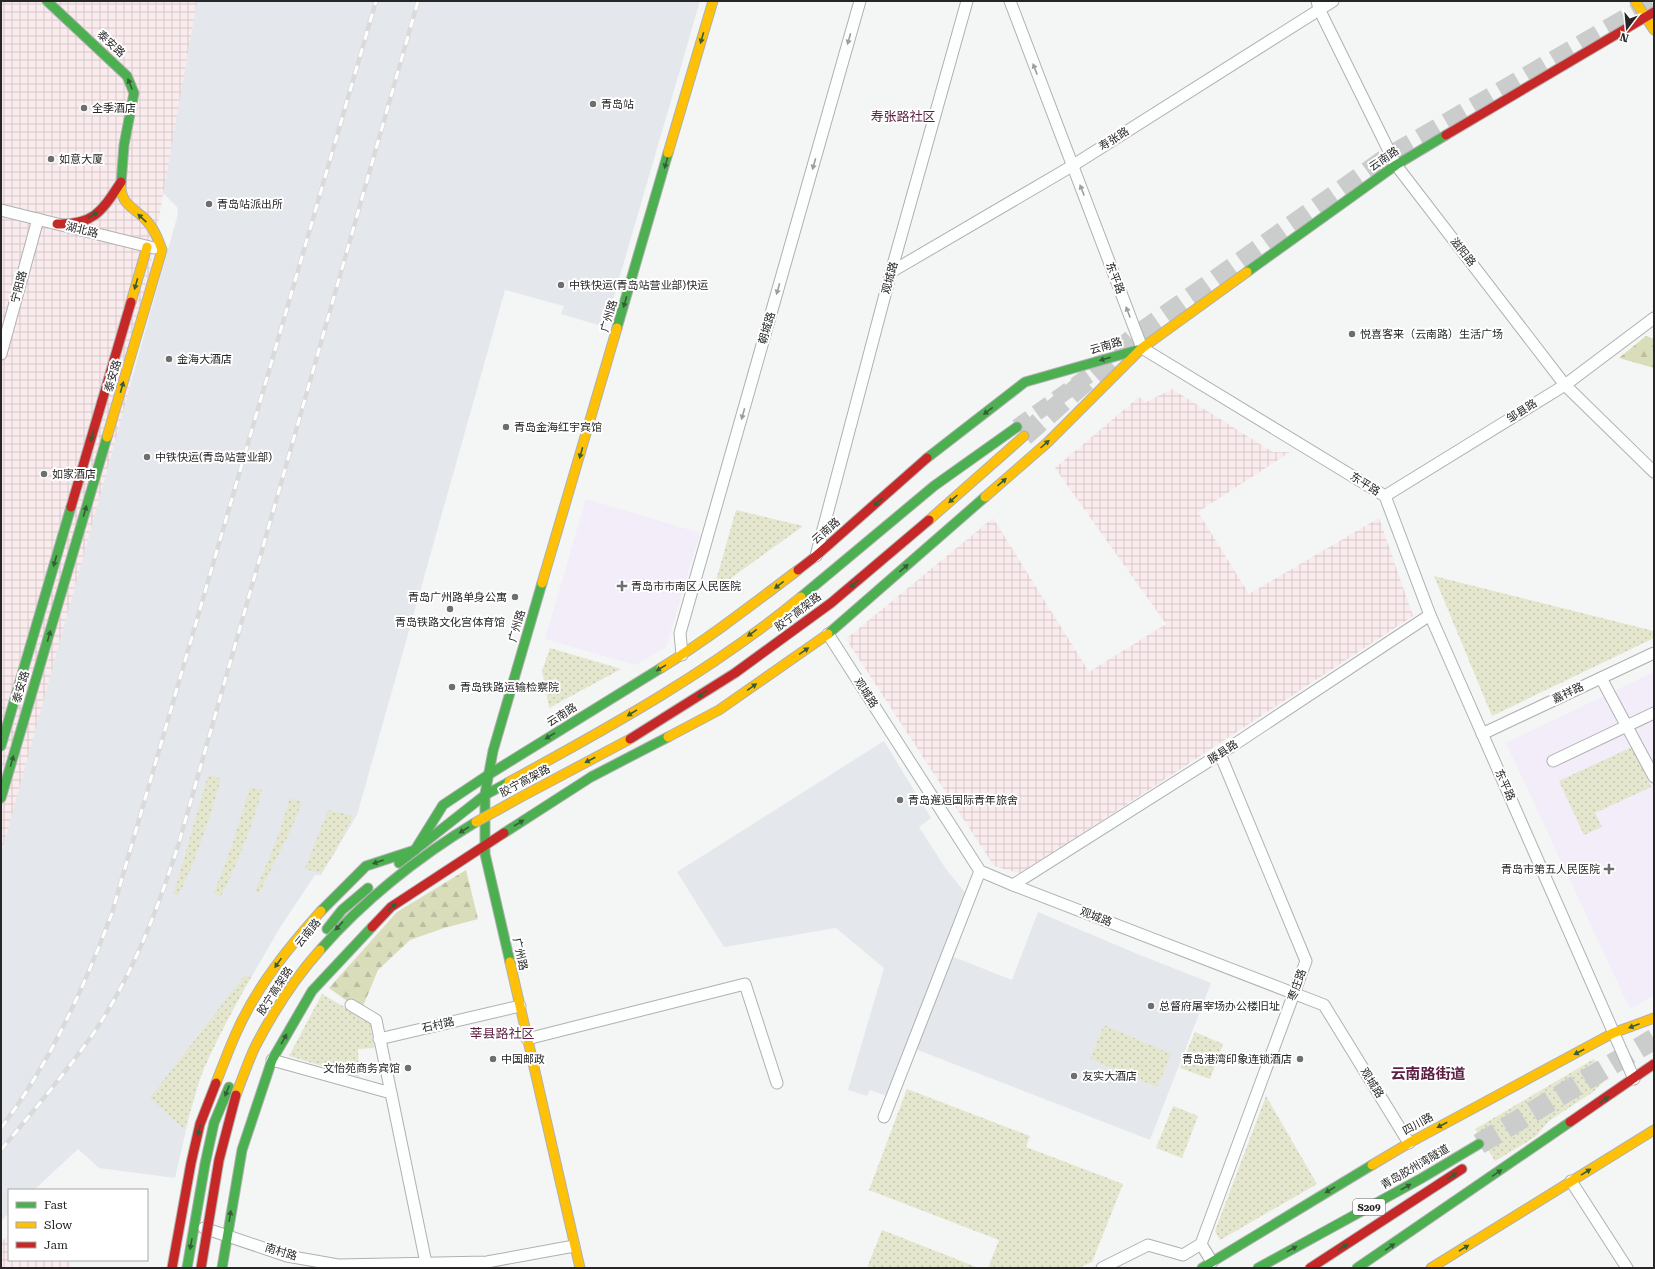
<svg xmlns="http://www.w3.org/2000/svg" width="1655" height="1269" font-family="'Roboto Serif','Noto Sans SC',serif">
  <style>
    .built { fill: #e4e8ec }
    .industrial { fill: url(#industrial-grid) }
    .medical { fill: #f2edf8 }
    .green { fill: url(#green-dots) }
    .forest { fill: url(#forest-firs) }
    .lines { fill: none; stroke-linecap: round; stroke-linejoin: round }
    .secondary-tunnel { stroke: #cbcccc; stroke-width: 16; stroke-dasharray: 16 8; stroke-linecap: butt }
    .highway-tunnel { stroke: #cbcccc; stroke-width: 21; stroke-dasharray: 21 10; stroke-linecap: butt }
    .street-casing { stroke: #b0b0b1; stroke-width: 13 }
    .fast-casing { stroke: #b0b0b1; stroke-width: 11 }
    .slow-casing { stroke: #b0b0b1; stroke-width: 11 }
    .jam-casing { stroke: #b0b0b1; stroke-width: 11 }
    .street { stroke: #fdfefe; stroke-width: 11 }
    .fast { stroke: #4caf50; stroke-width: 9 }
    .slow { stroke: #ffc107; stroke-width: 9 }
    .jam { stroke: #c62828; stroke-width: 9 }
    .rail-casing { stroke: #dadada; stroke-width: 4.5 }
    .rail { stroke: #fff; stroke-width: 3; stroke-dasharray: 9; stroke-linecap: butt }
    .fast-bridge-casing { stroke: #b0b0b1; stroke-width: 11; stroke-linecap: butt }
    .slow-bridge-casing { stroke: #b0b0b1; stroke-width: 11; stroke-linecap: butt }
    .jam-bridge-casing { stroke: #b0b0b1; stroke-width: 11; stroke-linecap: butt }
    .fast-bridge { stroke: #4caf50; stroke-width: 9 }
    .slow-bridge { stroke: #ffc107; stroke-width: 9 }
    .jam-bridge { stroke: #c62828; stroke-width: 9 }
    .oneway { fill: #355d37 }
    .oneway2 { fill: #9c9d9d }
    .poi-dot { fill: #6e6e6f; stroke: #fff; stroke-width: 1.5 }
    .labels { text-anchor: middle; dominant-baseline: central; stroke-width: 4; stroke-linejoin: round; paint-order: stroke }
    .shield { fill: #fff; stroke: #676768; stroke-width: 1 }
    .shield-label { font-size: 10px; font-weight: bold; fill: #262627 }
    .street-label { font-size: 11px; fill: #262627; stroke: #fff }
    .poi-label { font-size: 11px; fill: #262627; stroke: #fff; text-anchor: start }
    .quarter-label { font-size: 13px; fill: #5d1f42; stroke: #fff }
    .district-label { font-size: 15px; font-weight: bold; fill: #5d1f42; stroke: #fff }
  </style>
  <defs>
    <pattern id="industrial-grid" width="8" height="8" patternUnits="userSpaceOnUse"><rect width="8" height="8" fill="#faebed"/><path d="M0 4h8M4 0v8" fill="none" stroke="#d6c9cb"/></pattern>
    <pattern id="green-dots" width="8" height="8" patternUnits="userSpaceOnUse"><rect width="8" height="8" fill="#e4e6ce"/><path d="M2 2h.1M6 6h.1" fill="none" stroke="#c3c5b1" stroke-width="1.8" stroke-linecap="round"/></pattern>
    <pattern id="forest-firs" width="22" height="20" patternUnits="userSpaceOnUse"><rect width="22" height="20" fill="#daddba"/><path d="M5 1l3.5 6h-7zM16 11l3.5 6h-7z" fill="#bbbea0"/></pattern>
  </defs>
  <rect width="100%" height="100%" fill="#f4f5f5"/>
  <!-- built -->
  <g class="built">
    <polygon points="192,1 700,1 605,327 561,314 564,306 505,290 357,815 321,875 315,875 281,926 227,1019 202,1072 189,1117 175,1178 99,1168 78,1149 34,1190 9,1190 9,1213 1,1221 1,846 178,214 177,207 160,190"/>
    <polygon points="884,741 931,818 919,827 946,869 967,895 889,1097 870,1090 867,1096 848,1090 884,968 836,928 724,947 677,872"/>
    <polygon points="1038,912 1135,953 1211,983 1150,1140 910,1047 951,956 1012,980"/>
  </g>
  <!-- industrial -->
  <g class="industrial">
    <polygon points="1,1 197,1 128,395 1,854"/>
    <polygon points="1172,389 1273,452 1290,452 1198,512 1249,594 1379,518 1413,616 1021,874 994,866 846,639 993,518 1089,672 1166,624 1055,468 1139,397 1146,402"/>
    <polygon points="9,1235 9,1260 71,1260 70,1268 1,1268 1,1242"/>
  </g>
  <!-- medical -->
  <g class="medical">
    <polygon points="586,499 700,533 666,647 636,665 545,639"/>
    <polygon points="1654,672 1654,995 1630,1009 1506,743"/>
  </g>
  <!-- green -->
  <g class="green">
    <polygon points="736,510 803,526 713,591"/>
    <polygon points="1434,576 1654,631 1654,638 1492,716"/>
    <polygon points="550,648 621,669 549,708 542,671"/>
    <polygon points="1632,747 1651,787 1595,813 1602,827 1584,835 1559,781"/>
    <path d="M208,775L221,779C210,818 197,857 179,894L176,895L174,893Z"/>
    <path d="M250,787L262,790C252,827 238,862 221,896H219L214,893L233,842Z"/>
    <polygon points="290,798 302,802 290,832 259,893 255,892 279,834"/>
    <polygon points="328,810 353,816 335,852 321,873 305,869"/>
    <path d="M245,975L251,977C234,1008 217,1038 203,1071C195,1089 192,1110 184,1129L150,1098Z"/>
    <polygon points="322,994 370,1022 374,1048 358,1049 359,1077 289,1056"/>
    <polygon points="1104,1025 1171,1054 1157,1087 1090,1059"/>
    <polygon points="1195,1032 1223,1044 1210,1079 1180,1068"/>
    <polygon points="1594,1059 1607,1078 1593,1092 1549,1121 1535,1137 1495,1161 1475,1129"/>
    <polygon points="907,1089 1030,1136 1026,1147 1123,1184 1092,1262 1078,1268 988,1268 999,1240 869,1190"/>
    <polygon points="1266,1096 1317,1184 1220,1240 1215,1231"/>
    <polygon points="1173,1106 1198,1116 1182,1158 1156,1148"/>
    <polygon points="882,1230 979,1268 867,1268"/>
  </g>
  <!-- forest -->
  <g class="forest">
    <polygon points="1646,336 1654,339 1654,368 1619,358"/>
    <polygon points="466,870 478,919 444,928 410,940 378,970 361,1011 329,988 397,912"/>
  </g>
  <g class="lines">
    <!-- secondary-tunnel -->
    <polyline class="secondary-tunnel" points="1017,427 1099,368"/>
    <!-- highway-tunnel -->
    <g class="highway-tunnel">
      <polyline points="1024,436 1134,338 1386,159 1654,3"/>
      <polyline points="1479,1144 1654,1039"/>
    </g>
    <!-- street casing -->
    <g class="street-casing">
      <g id="street">
        <polyline points="1010,1 1142,348 1385,496 1430,615 1634,1079"/>
        <polyline points="1317,1 1319,9 1396,165 1565,385 1654,472"/>
        <polyline points="1,210 154,248"/>
        <polyline points="891,272 1072,166 1333,1"/>
        <polyline points="1,354 38,219"/>
        <polyline points="1385,496 1565,385 1654,318"/>
        <polyline points="816,556 891,272 967,1"/>
        <polyline points="828,634 980,871 1013,885 1324,1005 1409,1143"/>
        <polyline points="682,655 680,633 860,1"/>
        <polyline points="1601,678 1654,777"/>
        <polyline points="1482,734 1654,653"/>
        <polyline points="1553,761 1654,713"/>
        <polyline points="1013,885 1220,754 1430,615"/>
        <polyline points="351,1005 376,1020 426,1263"/>
        <polyline points="379,1039 520,1006"/>
        <polyline points="527,1039 745,984 777,1083"/>
        <polyline points="272,1060 391,1093"/>
        <polyline points="884,1117 980,871"/>
        <polyline points="1571,1181 1627,1268"/>
        <polyline points="204,1228 287,1256 338,1265 487,1262 574,1246"/>
        <polyline points="1212,1262 1201,1244 1306,961 1220,754"/>
        <polyline points="1102,1268 1148,1245 1183,1255 1201,1244"/>
      </g>
    </g>
    <!-- fast casing -->
    <g class="fast-casing">
      <g id="fast">
        <polyline points="47,1 127,76 134,93 124,145 121,184"/>
        <polyline points="1247,272 1396,165 1446,135"/>
        <polyline points="617,328 668,153"/>
        <polyline points="927,458 1025,382 1141,349"/>
        <polyline points="801,597 934,486 1017,427"/>
        <polyline points="828,634 985,497"/>
        <polyline points="1,746 71,507"/>
        <polyline points="1,798 107,437"/>
        <polyline points="504,833 591,777 668,737"/>
        <polyline points="399,863 415,850 443,805 488,775 661,668"/>
        <polyline points="321,911 366,866 415,850 485,795 509,782"/>
        <polyline points="327,929 342,910 368,888"/>
        <polyline points="510,962 485,854 485,794 493,751 542,583"/>
        <polyline points="187,1268 205,1164 214,1123 229,1087"/>
        <polyline points="222,1268 242,1150 272,1060 312,991 372,927"/>
        <polyline points="1202,1268 1372,1165"/>
        <polyline points="1258,1268 1422,1178 1479,1144"/>
        <polyline points="1357,1268 1570,1122"/>
      </g>
    </g>
    <!-- slow casing -->
    <g class="slow-casing">
      <g id="slow">
        <polyline points="1635,1 1654,30"/>
        <polyline points="668,153 713,1"/>
        <polyline points="131,302 147,247"/>
        <path d="M107,437L162,250C158,239 154,228 145,219C133,207 120,204 121,184"/>
        <polyline points="985,497 1047,443 1142,348 1247,272"/>
        <polyline points="929,520 1024,436"/>
        <polyline points="542,583 617,328"/>
        <path d="M661,668C708,639 753,604 798,570"/>
        <polyline points="668,737 719,710 828,634"/>
        <path d="M509,782C610,727 713,670 801,597"/>
        <polyline points="510,962 580,1268"/>
        <path d="M216,1083C223,1065 230,1046 238,1029C258,985 289,947 321,911"/>
        <polyline points="1372,1165 1409,1143 1613,1033 1654,1018"/>
        <polyline points="1431,1268 1654,1130"/>
      </g>
    </g>
    <!-- jam casing -->
    <g class="jam-casing">
      <g id="jam">
        <polyline points="1446,135 1654,12"/>
        <path d="M57,224C94,225 102,211 121,182"/>
        <polyline points="71,507 131,302"/>
        <polyline points="798,570 816,556 927,458"/>
        <polyline points="735,673 831,603 929,520"/>
        <polyline points="372,927 391,907 504,833"/>
        <polyline points="1570,1122 1654,1064"/>
        <polyline points="172,1268 191,1163 200,1124 216,1083"/>
        <polyline points="1310,1268 1462,1169"/>
      </g>
    </g>
    <!-- street -->
    <use href="#street" class="street"/>
    <!-- fast -->
    <use href="#fast" class="fast"/>
    <!-- slow -->
    <use href="#slow" class="slow"/>
    <!-- jam -->
    <use href="#jam" class="jam"/>
    <!-- rail casing -->
    <g class="rail-casing">
      <g id="rail">
        <path d="M1,1128C50,1063 84,988 112,913L376,1"/>
        <path d="M1,1150C33,1111 66,1073 95,1031C133,974 157,911 178,846L418,1"/>
      </g>
    </g>
    <!-- rail -->
    <use href="#rail" class="rail"/>
    <!-- fast-bridge casing -->
    <g class="fast-bridge-casing">
      <path id="fast-bridge" d="M320,950C365,899 418,857 476,822"/>
    </g>
    <!-- slow-bridge casing -->
    <g class="slow-bridge-casing">
      <g id="slow-bridge">
        <polyline points="476,822 521,797 630,739"/>
        <path d="M236,1095C242,1079 248,1062 255,1047C273,1012 294,979 320,950"/>
      </g>
    </g>
    <!-- jam-bridge casing -->
    <g class="jam-bridge-casing">
      <g id="jam-bridge">
        <polyline points="630,739 735,673"/>
        <polyline points="201,1268 219,1160 236,1095"/>
      </g>
    </g>
    <!-- fast-bridge -->
    <use href="#fast-bridge" class="fast-bridge"/>
    <!-- slow-bridge -->
    <use href="#slow-bridge" class="slow-bridge"/>
    <!-- jam-bridge -->
    <use href="#jam-bridge" class="jam-bridge"/>
  </g>
  <!-- one-way arrows -->
  <defs><path id="oneway-solid" d="M-6-.8H1V-3.2L6.5 0L1 3.2V.8H-6Z"/></defs>
  <g class="oneway">
    <use href="#oneway-solid" transform="translate(702 38) rotate(106)"/>
    <use href="#oneway-solid" transform="translate(130 84) rotate(-112)"/>
    <use href="#oneway-solid" transform="translate(666 163) rotate(106)"/>
    <use href="#oneway-solid" transform="translate(93 215) rotate(-32)"/>
    <use href="#oneway-solid" transform="translate(142 218) rotate(-137)"/>
    <use href="#oneway-solid" transform="translate(136 284) rotate(106)"/>
    <use href="#oneway-solid" transform="translate(625 302) rotate(106)"/>
    <use href="#oneway-solid" transform="translate(1105 359) rotate(164)"/>
    <use href="#oneway-solid" transform="translate(122 387) rotate(-74)"/>
    <use href="#oneway-solid" transform="translate(988 411) rotate(142)"/>
    <use href="#oneway-solid" transform="translate(92 436) rotate(106)"/>
    <use href="#oneway-solid" transform="translate(1045 444) rotate(-42)"/>
    <use href="#oneway-solid" transform="translate(581 453) rotate(106)"/>
    <use href="#oneway-solid" transform="translate(1002 482) rotate(-41)"/>
    <use href="#oneway-solid" transform="translate(953 499) rotate(138)"/>
    <use href="#oneway-solid" transform="translate(878 502) rotate(139)"/>
    <use href="#oneway-solid" transform="translate(85 511) rotate(-74)"/>
    <use href="#oneway-solid" transform="translate(55 561) rotate(106)"/>
    <use href="#oneway-solid" transform="translate(904 568) rotate(-41)"/>
    <use href="#oneway-solid" transform="translate(854 584) rotate(140)"/>
    <use href="#oneway-solid" transform="translate(779 585) rotate(142)"/>
    <use href="#oneway-solid" transform="translate(752 633) rotate(144)"/>
    <use href="#oneway-solid" transform="translate(49 636) rotate(-74)"/>
    <use href="#oneway-solid" transform="translate(804 651) rotate(-35)"/>
    <use href="#oneway-solid" transform="translate(661 668) rotate(148)"/>
    <use href="#oneway-solid" transform="translate(752 687) rotate(-35)"/>
    <use href="#oneway-solid" transform="translate(702 694) rotate(147)"/>
    <use href="#oneway-solid" transform="translate(632 713) rotate(148)"/>
    <use href="#oneway-solid" transform="translate(550 736) rotate(148)"/>
    <use href="#oneway-solid" transform="translate(590 760) rotate(152)"/>
    <use href="#oneway-solid" transform="translate(12 761) rotate(-74)"/>
    <use href="#oneway-solid" transform="translate(519 823) rotate(-32)"/>
    <use href="#oneway-solid" transform="translate(464 830) rotate(148)"/>
    <use href="#oneway-solid" transform="translate(378 862) rotate(161)"/>
    <use href="#oneway-solid" transform="translate(392 907) rotate(-39)"/>
    <use href="#oneway-solid" transform="translate(339 926) rotate(132)"/>
    <use href="#oneway-solid" transform="translate(278 963) rotate(125)"/>
    <use href="#oneway-solid" transform="translate(1634 1026) rotate(159)"/>
    <use href="#oneway-solid" transform="translate(284 1039) rotate(-60)"/>
    <use href="#oneway-solid" transform="translate(1579 1052) rotate(152)"/>
    <use href="#oneway-solid" transform="translate(227 1091) rotate(112)"/>
    <use href="#oneway-solid" transform="translate(1604 1100) rotate(-35)"/>
    <use href="#oneway-solid" transform="translate(1442 1125) rotate(152)"/>
    <use href="#oneway-solid" transform="translate(199 1130) rotate(104)"/>
    <use href="#oneway-solid" transform="translate(1586 1172) rotate(-32)"/>
    <use href="#oneway-solid" transform="translate(1497 1173) rotate(-35)"/>
    <use href="#oneway-solid" transform="translate(1452 1176) rotate(-33)"/>
    <use href="#oneway-solid" transform="translate(1406 1187) rotate(-29)"/>
    <use href="#oneway-solid" transform="translate(1330 1190) rotate(149)"/>
    <use href="#oneway-solid" transform="translate(230 1216) rotate(-81)"/>
    <use href="#oneway-solid" transform="translate(191 1244) rotate(100)"/>
    <use href="#oneway-solid" transform="translate(1343 1247) rotate(-32)"/>
    <use href="#oneway-solid" transform="translate(1390 1247) rotate(-35)"/>
    <use href="#oneway-solid" transform="translate(1464 1248) rotate(-31)"/>
    <use href="#oneway-solid" transform="translate(1292 1249) rotate(-29)"/>
  </g>
  <g class="oneway2">
    <use href="#oneway-solid" transform="translate(849 39) rotate(106)"/>
    <use href="#oneway-solid" transform="translate(1035 69) rotate(-111)"/>
    <use href="#oneway-solid" transform="translate(814 164) rotate(106)"/>
    <use href="#oneway-solid" transform="translate(1082 190) rotate(-111)"/>
    <use href="#oneway-solid" transform="translate(778 289) rotate(106)"/>
    <use href="#oneway-solid" transform="translate(1128 312) rotate(-111)"/>
    <use href="#oneway-solid" transform="translate(743 414) rotate(106)"/>
  </g>
  <!-- markers -->
  <g class="poi-dot">
    <circle cx="593" cy="104" r="4"/>
    <circle cx="84" cy="108" r="4"/>
    <circle cx="51" cy="159" r="4"/>
    <circle cx="209" cy="204" r="4"/>
    <circle cx="561" cy="285" r="4"/>
    <circle cx="1352" cy="334" r="4"/>
    <circle cx="169" cy="359" r="4"/>
    <circle cx="506" cy="427" r="4"/>
    <circle cx="147" cy="457" r="4"/>
    <circle cx="44" cy="474" r="4"/>
    <path d="M620 580h4v4h4v4h-4v4h-4v-4h-4v-4h4z"/>
    <circle cx="515" cy="597" r="4"/>
    <circle cx="450" cy="609" r="4"/>
    <circle cx="452" cy="687" r="4"/>
    <circle cx="900" cy="800" r="4"/>
    <path d="M1607 863h4v4h4v4h-4v4h-4v-4h-4v-4h4z"/>
    <circle cx="1151" cy="1006" r="4"/>
    <circle cx="493" cy="1059" r="4"/>
    <circle cx="1300" cy="1059" r="4"/>
    <circle cx="408" cy="1068" r="4"/>
    <circle cx="1074" cy="1076" r="4"/>
  </g>
  <g class="labels">
    <!-- shield labels -->
    <rect class="shield" x="1353" y="1199" width="32" height="16" rx="3"/>
    <g class="shield-label">
      <text x="1369" y="1207">S209</text>
    </g>
    <!-- street labels -->
    <g class="street-label">
      <text transform="translate(111 44) rotate(43)">泰安路</text>
      <text transform="translate(1114 139) rotate(-32)">寿张路</text>
      <text transform="translate(1384 159) rotate(-34)">云南路</text>
      <text transform="translate(82 230) rotate(14)">湖北路</text>
      <text transform="translate(1463 252) rotate(52)">滋阳路</text>
      <text transform="translate(890 278) rotate(-75)">观城路</text>
      <text transform="translate(1115 278) rotate(69)">东平路</text>
      <text transform="translate(19 287) rotate(-75)">宁阳路</text>
      <text transform="translate(609 316) rotate(-74)">广州路</text>
      <text transform="translate(767 328) rotate(-74)">朝城路</text>
      <text transform="translate(1106 346) rotate(-16)">云南路</text>
      <text transform="translate(113 376) rotate(-74)">泰安路</text>
      <text transform="translate(1522 411) rotate(-32)">邹县路</text>
      <text transform="translate(1365 484) rotate(32)">东平路</text>
      <text transform="translate(826 531) rotate(-41)">云南路</text>
      <text transform="translate(798 612) rotate(-37)">胶宁高架路</text>
      <text transform="translate(517 626) rotate(-74)">广州路</text>
      <text transform="translate(21 687) rotate(-74)">泰安路</text>
      <text transform="translate(866 693) rotate(57)">观城路</text>
      <text transform="translate(1568 693) rotate(-25)">嘉祥路</text>
      <text transform="translate(562 715) rotate(-32)">云南路</text>
      <text transform="translate(1223 752) rotate(-33)">滕县路</text>
      <text transform="translate(525 781) rotate(-28)">胶宁高架路</text>
      <text transform="translate(1505 785) rotate(66)">东平路</text>
      <text transform="translate(1096 917) rotate(21)">观城路</text>
      <text transform="translate(308 933) rotate(-51)">云南路</text>
      <text transform="translate(520 954) rotate(77)">广州路</text>
      <text transform="translate(1297 985) rotate(-70)">枣庄路</text>
      <text transform="translate(275 991) rotate(-57)">胶宁高架路</text>
      <text transform="translate(438 1025) rotate(-13)">石村路</text>
      <text transform="translate(1372 1083) rotate(58)">观城路</text>
      <text transform="translate(1418 1124) rotate(-29)">四川路</text>
      <text transform="translate(1415 1167) rotate(-30)">青岛胶州湾隧道</text>
      <text transform="translate(281 1252) rotate(16)">南村路</text>
    </g>
    <!-- poi labels -->
    <g class="poi-label">
      <text x="601" y="104">青岛站</text>
      <text x="92" y="108">全季酒店</text>
      <text x="59" y="159">如意大厦</text>
      <text x="217" y="204">青岛站派出所</text>
      <text x="569" y="285">中铁快运(青岛站营业部)快运</text>
      <text x="1360" y="334">悦喜客来（云南路）生活广场</text>
      <text x="177" y="359">金海大酒店</text>
      <text x="514" y="427">青岛金海红宇宾馆</text>
      <text x="155" y="457">中铁快运(青岛站营业部)</text>
      <text x="52" y="474">如家酒店</text>
      <text x="631" y="586">青岛市市南区人民医院</text>
      <text x="507" y="597" text-anchor="end">青岛广州路单身公寓</text>
      <text x="450" y="622" text-anchor="middle">青岛铁路文化宫体育馆</text>
      <text x="460" y="687">青岛铁路运输检察院</text>
      <text x="908" y="800">青岛邂逅国际青年旅舍</text>
      <text x="1600" y="869" text-anchor="end">青岛市第五人民医院</text>
      <text x="1159" y="1006">总督府屠宰场办公楼旧址</text>
      <text x="501" y="1059">中国邮政</text>
      <text x="1292" y="1059" text-anchor="end">青岛港湾印象连锁酒店</text>
      <text x="400" y="1068" text-anchor="end">文怡苑商务宾馆</text>
      <text x="1082" y="1076">友实大酒店</text>
    </g>
    <!-- quarter labels -->
    <g class="quarter-label">
      <text x="903" y="116">寿张路社区</text>
      <text x="502" y="1033">莘县路社区</text>
    </g>
    <!-- district labels -->
    <g class="district-label">
      <text x="1428" y="1074">云南路街道</text>
    </g>
  </g>
  <!-- border -->
  <rect width="1655" height="1269" fill="none" stroke="#262627" stroke-width="4"/>
  <!-- legend -->
  <rect x="8" y="1189" width="140" height="72" fill="#ffffff" stroke="#a8a8a9"/>
  <rect x="16" y="1202" width="20" height="6" fill="#4caf50" stroke="#a8a8a9"/>
  <text x="44" y="1209" font-size="12" fill="#262627">Fast</text>
  <rect x="16" y="1222" width="20" height="6" fill="#ffc107" stroke="#a8a8a9"/>
  <text x="44" y="1229" font-size="12" fill="#262627">Slow</text>
  <rect x="16" y="1242" width="20" height="6" fill="#c62828" stroke="#a8a8a9"/>
  <text x="44" y="1249" font-size="12" fill="#262627">Jam</text>
  <!-- north arrow -->
  <g transform="translate(1627 28) rotate(196)" stroke="#ffffff" stroke-width="3" paint-order="stroke">
  <path d="M0-3L7 15L0 10L-7 15Z" fill="#262627"/>
  <text y="-6" font-size="11" font-weight="bold" text-anchor="middle" fill="#262627">N</text>
  </g>
</svg>
